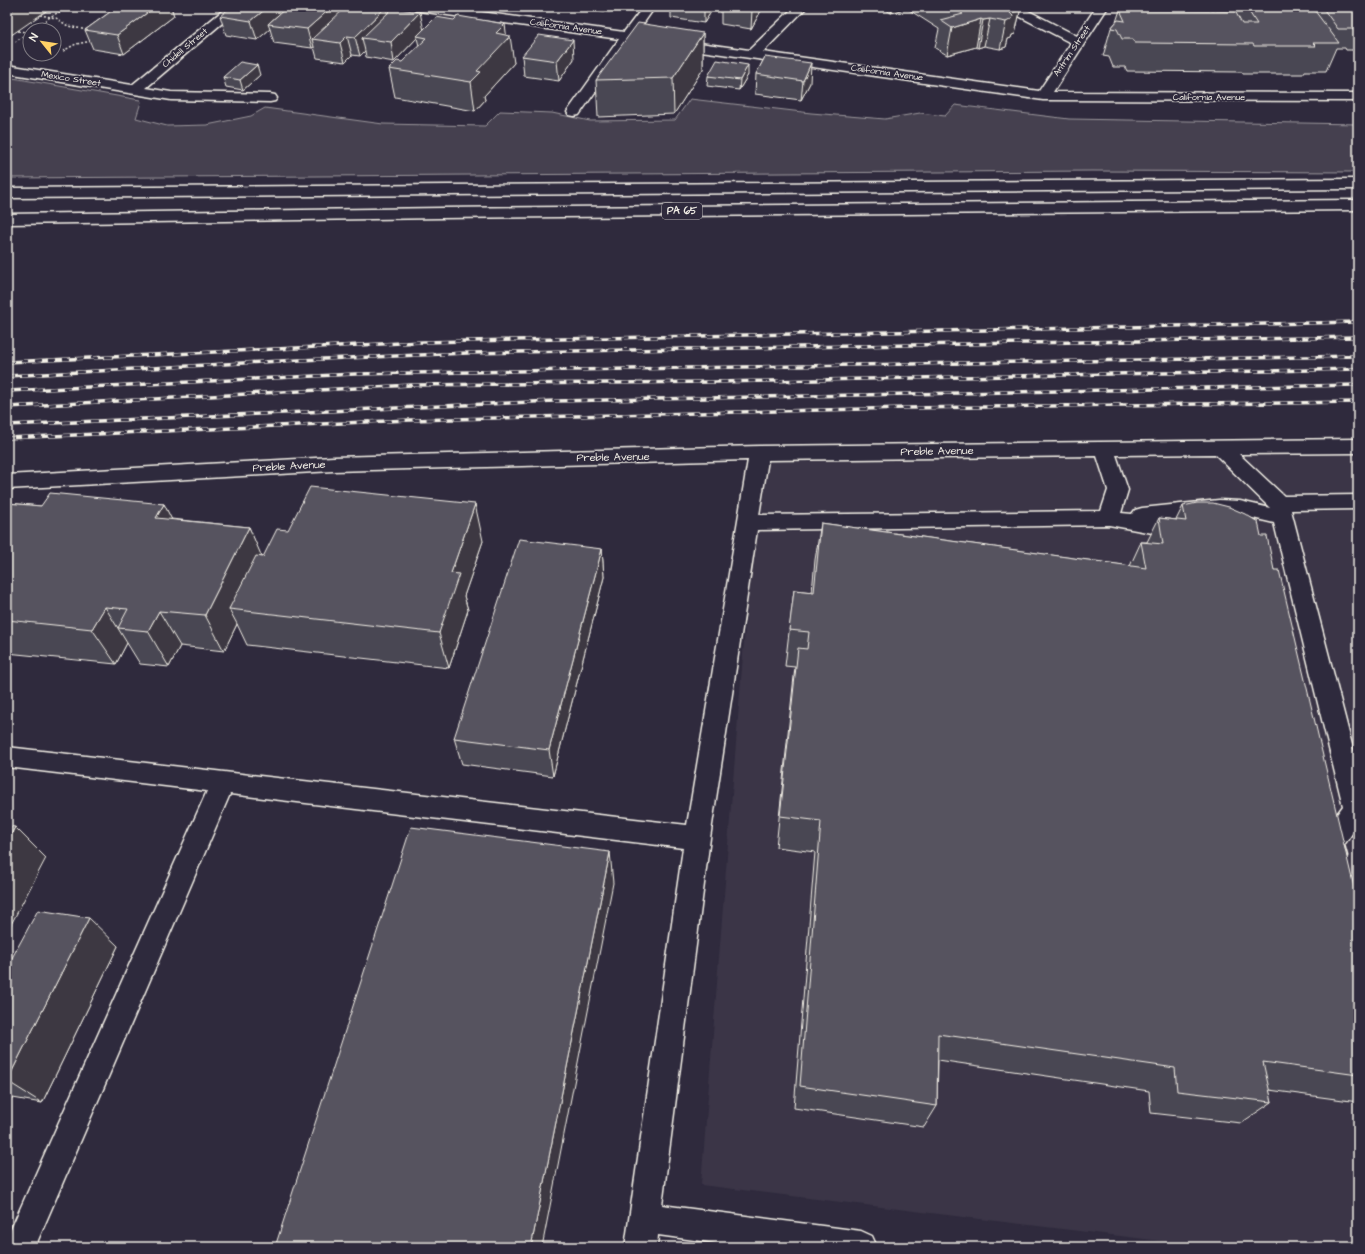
<svg xmlns="http://www.w3.org/2000/svg" width="1365" height="1254" font-family="'Architects Daughter',sans-serif">
  <style>
    .built { fill: #3b3647 }
    .green { fill: #454050; stroke: #9c989c }
    .lines { fill: none; stroke-linecap: round; stroke-linejoin: round }
    .minor-casing { stroke: #f4f1e8; stroke-width: 3 }
    .highway-casing { stroke: #f4f1e8; stroke-width: 3 }
    .path { stroke: #f4f1e8; stroke-width: 1.5; stroke-dasharray: 2 2; stroke-linecap: butt }
    .minor { fill: #2f2a3d; fill-rule: evenodd }
    .highway { fill: #2f2a3d; fill-rule: evenodd }
    .rail-casing { stroke: #f4f1e8; stroke-width: 3.5 }
    .rail { stroke: #2f2a3d; stroke-width: 2.5; stroke-dasharray: 7; stroke-linecap: butt }
    .wall { fill: #4a4752; stroke: #f4f1e8 }
    .shaded-wall { fill: #3c3942; stroke: #f4f1e8 }
    .building { fill: #56525f; stroke: #f4f1e8 }
    .labels { text-anchor: middle; dominant-baseline: central; stroke-width: 3.5; stroke-linejoin: round; paint-order: stroke }
    .far-street-label { font-size: 9px; fill: #f4f1e8; stroke: #2f2a3d }
    .shield { fill: #2f2a3d; stroke: #b9b5b5; stroke-width: 1 }
    .shield-label { font-size: 10px; font-weight: bold; fill: #f4f1e8 }
    .street-label { font-size: 11px; fill: #f4f1e8; stroke: #2f2a3d }
  </style>
  <rect width="100%" height="100%" fill="#2f2a3d"/>
  <filter id="ink" filterUnits="userSpaceOnUse"><feTurbulence type="fractalNoise" baseFrequency=".025" numOctaves="2"/><feDisplacementMap in="SourceGraphic" scale="8" xChannelSelector="R" yChannelSelector="G"/><feConvolveMatrix kernelMatrix="1 2 1 2 8 2 1 2 1" color-interpolation-filters="sRGB"/></filter>
  <g filter="url(#ink)">
    <!-- built -->
    <polygon class="built" points="1358,438 1358,1247 1211,1247 701,1185 759,453 1219,447"/>
    <!-- green -->
    <polygon class="green" points="7,77 140,100 141,102 136,118 167,126 207,125 251,116 265,108 383,124 485,126 500,111 552,113 590,121 675,120 690,99 811,113 885,119 920,113 945,116 955,105 1069,119 1358,124 1358,172 1092,171 7,178"/>
    <g class="lines">
      <!-- minor casing -->
      <g class="minor-casing">
        <g id="minor">
          <polygon points="227,7 241,7 146,88 171,92 270,94 275,95 277,98 275,101 270,102 171,100 7,73 7,65 132,85"/>
          <polygon points="413,7 446,7 624,32 643,7 655,7 636,34 749,50 794,7 807,7 763,52 1039,91 1071,43 1007,10 1005,7 1021,7 1077,36 1096,7 1108,7 1053,92 1358,93 1358,101 1043,100 631,41 579,115 574,116 569,115 567,112 619,39 419,11 415,10"/>
          <path d="M1358,439V453L1239,454L1284,496L1358,495V509L1291,510L1358,768V825L1344,845L1347,856L1343,864L1334,868L1325,864L1318,843L1322,835L1343,806L1274,523L1240,515L1219,514L1165,520L1192,526L1195,531L1192,536L1185,539L1109,525L757,530L710,838L662,1205L861,1231L872,1236L877,1247H745L658,1235L657,1247H625L683,848L230,794L35,1247H7L8,1236L207,791L7,767V747L687,825L748,460L333,471L7,489V475L333,457L759,446ZM1215,454L1270,508L1240,501L1219,500L1142,508L1135,510L1132,514L1121,513L1128,490L1116,455ZM1097,456L1108,490L1101,511L759,515L768,460Z"/>
        </g>
      </g>
      <!-- highway casing -->
      <g class="highway-casing">
        <g id="highway">
          <polygon points="1358,179 1358,189 7,198 7,188"/>
          <polygon points="1358,200 1358,210 442,218 7,224 7,214 442,208"/>
        </g>
      </g>
      <!-- path -->
      <g class="path">
        <polyline points="40,15 56,18 68,26 87,30"/>
        <polyline points="32,30 50,17 68,7"/>
        <polyline points="18,31 28,32"/>
        <polyline points="15,42 30,31"/>
        <polyline points="63,51 76,44 92,41"/>
      </g>
      <!-- minor -->
      <use href="#minor" class="minor"/>
      <!-- highway -->
      <use href="#highway" class="highway"/>
      <!-- rail casing -->
      <g class="rail-casing">
        <g id="rail">
          <polyline points="7,362 423,342 1358,322"/>
          <polyline points="7,376 299,360 468,353 1358,337"/>
          <polyline points="7,391 355,374 1358,356"/>
          <polyline points="7,407 412,385 715,382 1358,369"/>
          <polyline points="7,425 555,401 1358,385"/>
          <polyline points="7,438 410,420 906,408 1358,402"/>
        </g>
      </g>
      <!-- rail -->
      <use href="#rail" class="rail"/>
    </g>
    <!-- wall -->
    <g class="wall">
      <polygon points="101,7 114,7 112,9"/>
      <polygon points="117,7 171,7 174,16 124,54 93,49 85,30"/>
      <polygon points="287,7 343,7 344,9 387,14 424,30 506,35 514,63 484,96 485,100 475,111 395,97 389,69 402,62 419,46 417,38 394,62 366,57 365,51 360,56 352,55 345,62 317,58 314,47 312,48 274,43 270,29 257,40 226,35 220,16"/>
      <polygon points="586,7 614,7 610,12 586,9"/>
      <polygon points="671,7 714,7 704,23 671,18"/>
      <polygon points="721,7 763,7 751,29 721,24"/>
      <polygon points="881,7 1021,7 1015,34 1012,35 1011,38 1008,39 1006,47 1000,49 984,46 978,48 976,47 947,55 935,48 939,29 906,8 891,13"/>
      <polygon points="1226,7 1358,7 1358,50 1346,50 1345,48 1336,48 1326,71 1305,71 1303,74 1243,74 1242,72 1127,71 1125,67 1113,67 1109,57 1103,56 1111,28 1116,22 1120,10 1224,11"/>
      <polygon points="703,33 703,69 674,114 598,117 596,80"/>
      <polygon points="522,56 574,59 559,81 524,76"/>
      <polygon points="765,57 810,83 801,100 755,94 756,74"/>
      <polygon points="260,75 243,90 226,87 223,77"/>
      <polygon points="748,75 739,90 707,86 708,76"/>
      <polygon points="7,503 41,506 164,504 171,519 249,527 261,556 263,557 288,530 483,541 464,596 468,610 449,668 247,645 237,624 224,651 180,646 169,667 140,664 127,643 116,664 7,653"/>
      <polygon points="1183,506 1261,536 1274,570 1358,904 1358,1102 1269,1090 1272,1102 1241,1123 1151,1113 1149,1091 938,1060 937,1106 924,1127 794,1108 815,852 776,847 795,667 785,666 794,590 812,592 815,560 821,523 1130,566 1141,542 1147,542 1159,518 1176,520"/>
      <polygon points="602,549 604,577 553,776 462,764 454,738"/>
      <polygon points="118,946 42,1103 7,1097 7,967"/>
    </g>
    <!-- shaded-wall -->
    <g class="shaded-wall">
      <polygon points="16,7 52,7 7,38 7,13"/>
      <polygon points="155,7 171,7 174,16 124,54 117,35"/>
      <polygon points="268,7 287,7 268,24 270,29 257,40 251,21"/>
      <polygon points="332,7 343,7 346,17 312,39 314,47 312,48 307,29"/>
      <polygon points="386,7 390,26 362,38 365,51 360,56 355,37"/>
      <polygon points="609,7 614,7 610,12"/>
      <polygon points="704,7 714,7 704,23"/>
      <polygon points="753,7 763,7 751,29 752,10"/>
      <polygon points="892,7 906,7 906,8 891,13"/>
      <polygon points="1019,7 1021,7 1015,34 1012,35 1011,38 1008,39 1006,47 1000,49 1006,22 1010,13 1014,9"/>
      <polygon points="420,12 424,31 417,36 417,38 394,62 391,42"/>
      <polygon points="981,19 976,47 947,55 952,28"/>
      <polygon points="990,19 984,46 978,48 983,20"/>
      <polygon points="505,24 507,40 510,36 514,63 484,96 485,100 475,111 471,82 496,33"/>
      <polygon points="703,33 703,69 674,114 673,78"/>
      <polygon points="347,36 352,55 345,62 340,43"/>
      <polygon points="573,40 574,59 559,81 557,61"/>
      <polygon points="811,63 810,83 801,100 803,81"/>
      <polygon points="257,65 260,75 243,90 240,80"/>
      <polygon points="748,65 748,75 739,90 740,80"/>
      <polygon points="164,504 183,542 156,518"/>
      <polygon points="475,504 483,541 464,596 468,610 449,668 439,633 451,573"/>
      <polygon points="249,527 265,564 229,609 237,624 224,651 205,615"/>
      <polygon points="602,549 604,577 553,776 549,750"/>
      <polygon points="105,607 127,643 116,664 92,629"/>
      <polygon points="159,611 180,646 169,667 148,631"/>
      <polygon points="15,827 46,858 7,932 7,842"/>
      <polygon points="610,852 613,883 542,1247 531,1247"/>
      <polygon points="89,918 118,946 42,1103 7,1081"/>
    </g>
    <!-- building -->
    <g class="building">
      <polygon points="7,7 16,7 7,13"/>
      <polygon points="117,7 155,7 117,35 85,30"/>
      <polygon points="231,7 268,7 251,21 220,16"/>
      <polygon points="287,7 332,7 307,29 268,24"/>
      <polygon points="346,7 386,7 355,37 347,36 340,43 312,39"/>
      <polygon points="732,7 753,7 752,10"/>
      <polygon points="952,7 1019,7 1014,9 1017,11 1010,13 1013,16 1012,19 1006,22 990,19 983,20 981,19 952,28 940,20 963,14"/>
      <polygon points="1246,7 1312,7 1339,43 1313,43 1316,46 1254,46 1253,44 1135,43 1133,39 1122,39 1117,29 1111,28 1118,20 1125,21 1120,10 1235,11 1242,24 1257,24"/>
      <polygon points="1322,7 1358,7 1358,31 1354,31 1353,29 1338,29"/>
      <polygon points="393,8 420,12 391,42 362,38"/>
      <polygon points="458,16 505,24 496,33 510,36 477,71 481,72 471,82 389,69 397,61 402,62 427,38 417,36 436,17 454,20"/>
      <polygon points="638,23 703,33 673,78 596,80"/>
      <polygon points="539,35 573,40 557,61 522,56"/>
      <polygon points="765,57 811,63 803,81 756,74"/>
      <polygon points="717,60 748,65 740,80 708,76"/>
      <polygon points="240,62 257,65 240,80 223,77"/>
      <polygon points="310,487 475,504 451,573 459,574 439,633 229,609 256,556 263,557 277,529 288,530"/>
      <polygon points="50,493 164,504 156,518 249,527 205,615 159,611 148,631 118,628 128,609 105,607 92,629 7,620 7,503 41,506"/>
      <polygon points="1197,503 1213,503 1229,507 1245,514 1258,522 1261,536 1267,536 1274,570 1279,570 1358,904 1358,1075 1263,1062 1272,1102 1177,1091 1175,1068 938,1034 937,1106 800,1086 821,821 780,816 798,648 807,649 809,632 789,630 794,590 814,592 821,523 1146,568 1141,542 1163,544 1159,518 1186,521 1183,506"/>
      <polygon points="519,539 602,549 549,750 454,738"/>
      <polygon points="7,826 15,827 7,842"/>
      <polygon points="411,827 610,852 531,1247 275,1247"/>
      <polygon points="38,910 89,918 7,1081 7,967"/>
    </g>
  </g>
  <g class="labels">
    <!-- far-street labels -->
    <g class="far-street-label">
      <text transform="translate(566 27) rotate(8)">California Avenue</text>
      <text transform="translate(185 48) rotate(-40)">Chidell Street</text>
      <text transform="translate(1072 51) rotate(-56)">Antrim Street</text>
      <text transform="translate(887 73) rotate(8)">California Avenue</text>
      <text transform="translate(71 79) rotate(9)">Mexico Street</text>
      <text x="1209" y="97">California Avenue</text>
    </g>
    <!-- shield labels -->
    <rect class="shield" x="662" y="203" width="40" height="16" rx="3"/>
    <g class="shield-label">
      <text x="682" y="211">PA 65</text>
    </g>
    <!-- street labels -->
    <g class="street-label">
      <text transform="translate(937 451) rotate(-1)">Preble Avenue</text>
      <text transform="translate(613 457) rotate(-1)">Preble Avenue</text>
      <text transform="translate(289 466) rotate(-3)">Preble Avenue</text>
    </g>
  </g>
  <!-- margin -->
  <rect width="1365" height="1254" fill="none" stroke="#2f2a3d" stroke-width="24"/>
  <rect x="12" y="12" width="1341" height="1230" fill="none" stroke="#f4f1e8" stroke-width="1.5" filter="url(#ink)"/>
  <!-- north arrow -->
  <g transform="translate(42 42) rotate(300)"><circle r="19" fill="#2f2a3d" stroke="#7e7a81"/>
  <path d="M0-3L7 15L0 10L-7 15Z" fill="#ffd166"/>
  <text y="-6" font-size="11" font-weight="bold" text-anchor="middle" fill="#f4f1e8">N</text>
  </g>
</svg>
